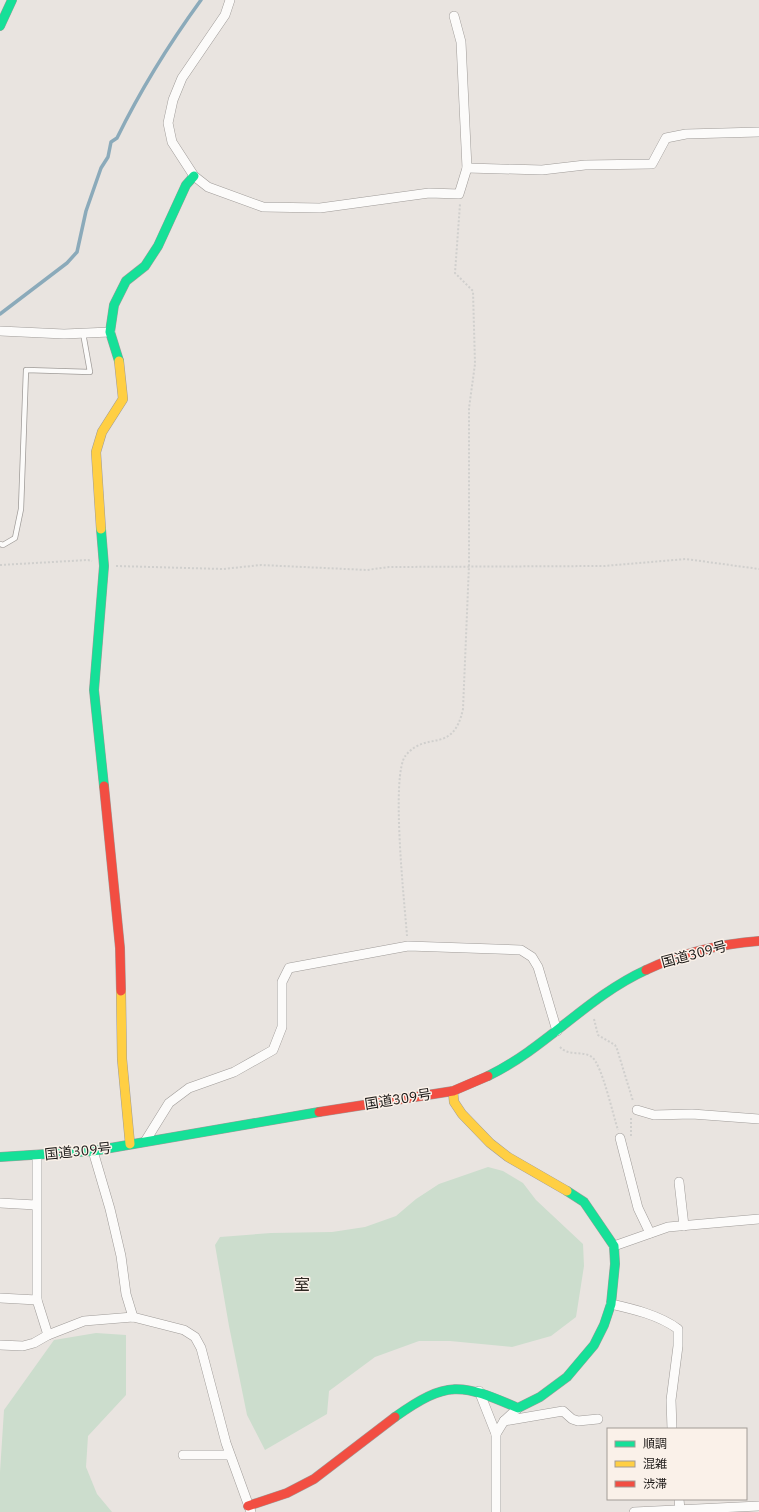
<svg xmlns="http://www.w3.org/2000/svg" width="759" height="1512" font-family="'IBM Plex Sans','Noto Sans JP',sans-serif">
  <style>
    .green { fill: #ccddcd }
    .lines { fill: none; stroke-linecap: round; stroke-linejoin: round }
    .stream { stroke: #8baaba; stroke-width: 3.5 }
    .lane-casing { stroke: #9f9b98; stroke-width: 6 }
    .street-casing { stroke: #9f9b98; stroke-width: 10 }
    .fast-casing { stroke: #9f9b98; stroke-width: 10 }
    .slow-casing { stroke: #9f9b98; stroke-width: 10 }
    .jam-casing { stroke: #9f9b98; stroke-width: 10 }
    .path { stroke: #d0cfcd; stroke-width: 2; stroke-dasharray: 2 2; stroke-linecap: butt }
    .lane { stroke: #fcfbfa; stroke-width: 4.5 }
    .street { stroke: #fcfbfa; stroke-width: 9 }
    .fast { stroke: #16e098; stroke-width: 9 }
    .slow { stroke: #ffcf43; stroke-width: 9 }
    .jam { stroke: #f24e42; stroke-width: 9 }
    .labels { text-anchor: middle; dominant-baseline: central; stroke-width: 3; stroke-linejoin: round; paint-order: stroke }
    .street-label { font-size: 14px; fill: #1e1b19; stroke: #faf1e9 }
    .quarter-label { font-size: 16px; fill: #2f2822; stroke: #faf1e9 }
  </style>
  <rect width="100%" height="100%" fill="#e9e4e0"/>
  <!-- green -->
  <g class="green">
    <polygon points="488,1167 503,1171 523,1183 536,1200 583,1244 584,1266 576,1317 551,1336 512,1347 450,1341 419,1341 375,1357 329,1391 327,1414 265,1450 247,1415 229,1326 215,1245 220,1237 271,1233 332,1232 365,1227 396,1216 416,1199 439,1184"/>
    <polygon points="96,1333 126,1335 126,1395 88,1436 86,1467 97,1494 112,1512 0,1512 0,1472 4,1410 54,1340"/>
  </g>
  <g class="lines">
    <!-- stream -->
    <path class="stream" d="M0,314L67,263L77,252L86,211L101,168L108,157L111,142L117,138C141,89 169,44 201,0"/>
    <!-- lane casing -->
    <g class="lane-casing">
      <polyline id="lane" points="0,544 3,545 15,538 21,509 26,370 90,372 83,333"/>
    </g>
    <!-- street casing -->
    <g class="street-casing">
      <g id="street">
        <polyline points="230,0 225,15 182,78 173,100 168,123 172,142 194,176 208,187 263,207 320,208 429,193 459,194 467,168 461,42 454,16"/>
        <polyline points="467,168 542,170 585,165 652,164 666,138 686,134 759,132"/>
        <polyline points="0,331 64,334 110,332"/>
        <polyline points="637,1110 654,1115 692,1114 759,1119"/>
        <polyline points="620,1138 638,1208 650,1233"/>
        <polyline points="146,1140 169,1103 189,1088 234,1072 273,1050 282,1027 282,982 289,968 408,946 521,950 532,957 538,967 557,1031"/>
        <polyline points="93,1151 110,1209 121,1256 126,1294 133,1317"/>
        <polyline points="37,1155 37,1300 48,1335"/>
        <polyline points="679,1182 684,1226"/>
        <polyline points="0,1203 36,1205"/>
        <polyline points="614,1246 668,1227 759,1219"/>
        <polyline points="0,1298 37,1300"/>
        <path d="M611,1304C633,1309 659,1315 678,1329V1346L671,1400L672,1429"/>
        <polyline points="0,1345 23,1346 34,1343 48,1335 84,1321 133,1317 184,1330 195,1337 201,1348 226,1443 251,1512"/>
        <polyline points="479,1391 496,1434"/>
        <polyline points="504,1421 563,1411 572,1419 578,1421 598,1419"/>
        <polyline points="183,1455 229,1455"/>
        <polyline points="679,1499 680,1510"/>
        <polyline points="496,1512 496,1434 504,1421 518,1408"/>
        <polyline points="634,1512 759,1506"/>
      </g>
    </g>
    <!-- fast casing -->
    <g class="fast-casing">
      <g id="fast">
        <polyline points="0,26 12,0"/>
        <polyline points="119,361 110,332 114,305 126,281 145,266 158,246 186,185 194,176"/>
        <polyline points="101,529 104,566 94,690 104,786"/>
        <path d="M488,1076C546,1048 587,997 646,970"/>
        <polyline points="0,1157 93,1151 319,1112"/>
        <path d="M395,1417C447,1380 461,1383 518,1408L540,1397L567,1377L594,1345L604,1325L611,1304L615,1264L614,1246L584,1202L567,1191"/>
      </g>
    </g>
    <!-- slow casing -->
    <g class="slow-casing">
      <g id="slow">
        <polyline points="101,529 96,452 102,432 123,399 119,361"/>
        <polyline points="121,991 122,1059 130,1144"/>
        <polyline points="453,1091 454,1102 462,1114 490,1143 508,1157 567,1191"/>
      </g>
    </g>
    <!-- jam casing -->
    <g class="jam-casing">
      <g id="jam">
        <polyline points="104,786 120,948 121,991"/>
        <path d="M646,970C682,953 719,944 759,941"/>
        <polyline points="319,1112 453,1091 488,1076"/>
        <polyline points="248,1506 287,1493 314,1479 395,1417"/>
      </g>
    </g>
    <!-- path -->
    <g class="path">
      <polyline points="0,565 88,560 92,561"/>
      <polyline points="116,566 223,569 261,565 367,570 389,567 604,566 686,559 759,569"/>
      <path d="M407,936C405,907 390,773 406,755C427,730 453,755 463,709L469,565V408L475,364L473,291L455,273L460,204"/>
      <polyline points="594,1019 598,1035 615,1045 617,1049 633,1101"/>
      <path d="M560,1047C569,1057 582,1050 592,1057C602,1065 613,1115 618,1130"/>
      <polyline points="631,1136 631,1118"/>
    </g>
    <!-- lane -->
    <use href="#lane" class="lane"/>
    <!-- street -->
    <use href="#street" class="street"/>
    <!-- fast -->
    <use href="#fast" class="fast"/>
    <!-- slow -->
    <use href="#slow" class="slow"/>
    <!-- jam -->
    <use href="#jam" class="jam"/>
  </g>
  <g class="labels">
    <!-- street labels -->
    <g class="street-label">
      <text transform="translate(694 954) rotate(-15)">国道309号</text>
      <text transform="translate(398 1099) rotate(-9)">国道309号</text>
      <text transform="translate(78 1151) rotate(-6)">国道309号</text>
    </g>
    <!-- quarter labels -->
    <g class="quarter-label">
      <text x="302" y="1284">室</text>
    </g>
  </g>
  <!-- legend -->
  <rect x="607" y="1428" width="140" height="72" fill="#faf1e9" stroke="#a29b96"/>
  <rect x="615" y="1441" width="20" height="6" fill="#16e098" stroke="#a29b96"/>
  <text x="643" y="1448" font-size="12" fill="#1e1b19">順調</text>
  <rect x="615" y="1461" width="20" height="6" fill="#ffcf43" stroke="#a29b96"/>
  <text x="643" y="1468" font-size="12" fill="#1e1b19">混雑</text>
  <rect x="615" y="1481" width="20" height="6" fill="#f24e42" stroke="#a29b96"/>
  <text x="643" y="1488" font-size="12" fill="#1e1b19">渋滞</text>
</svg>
